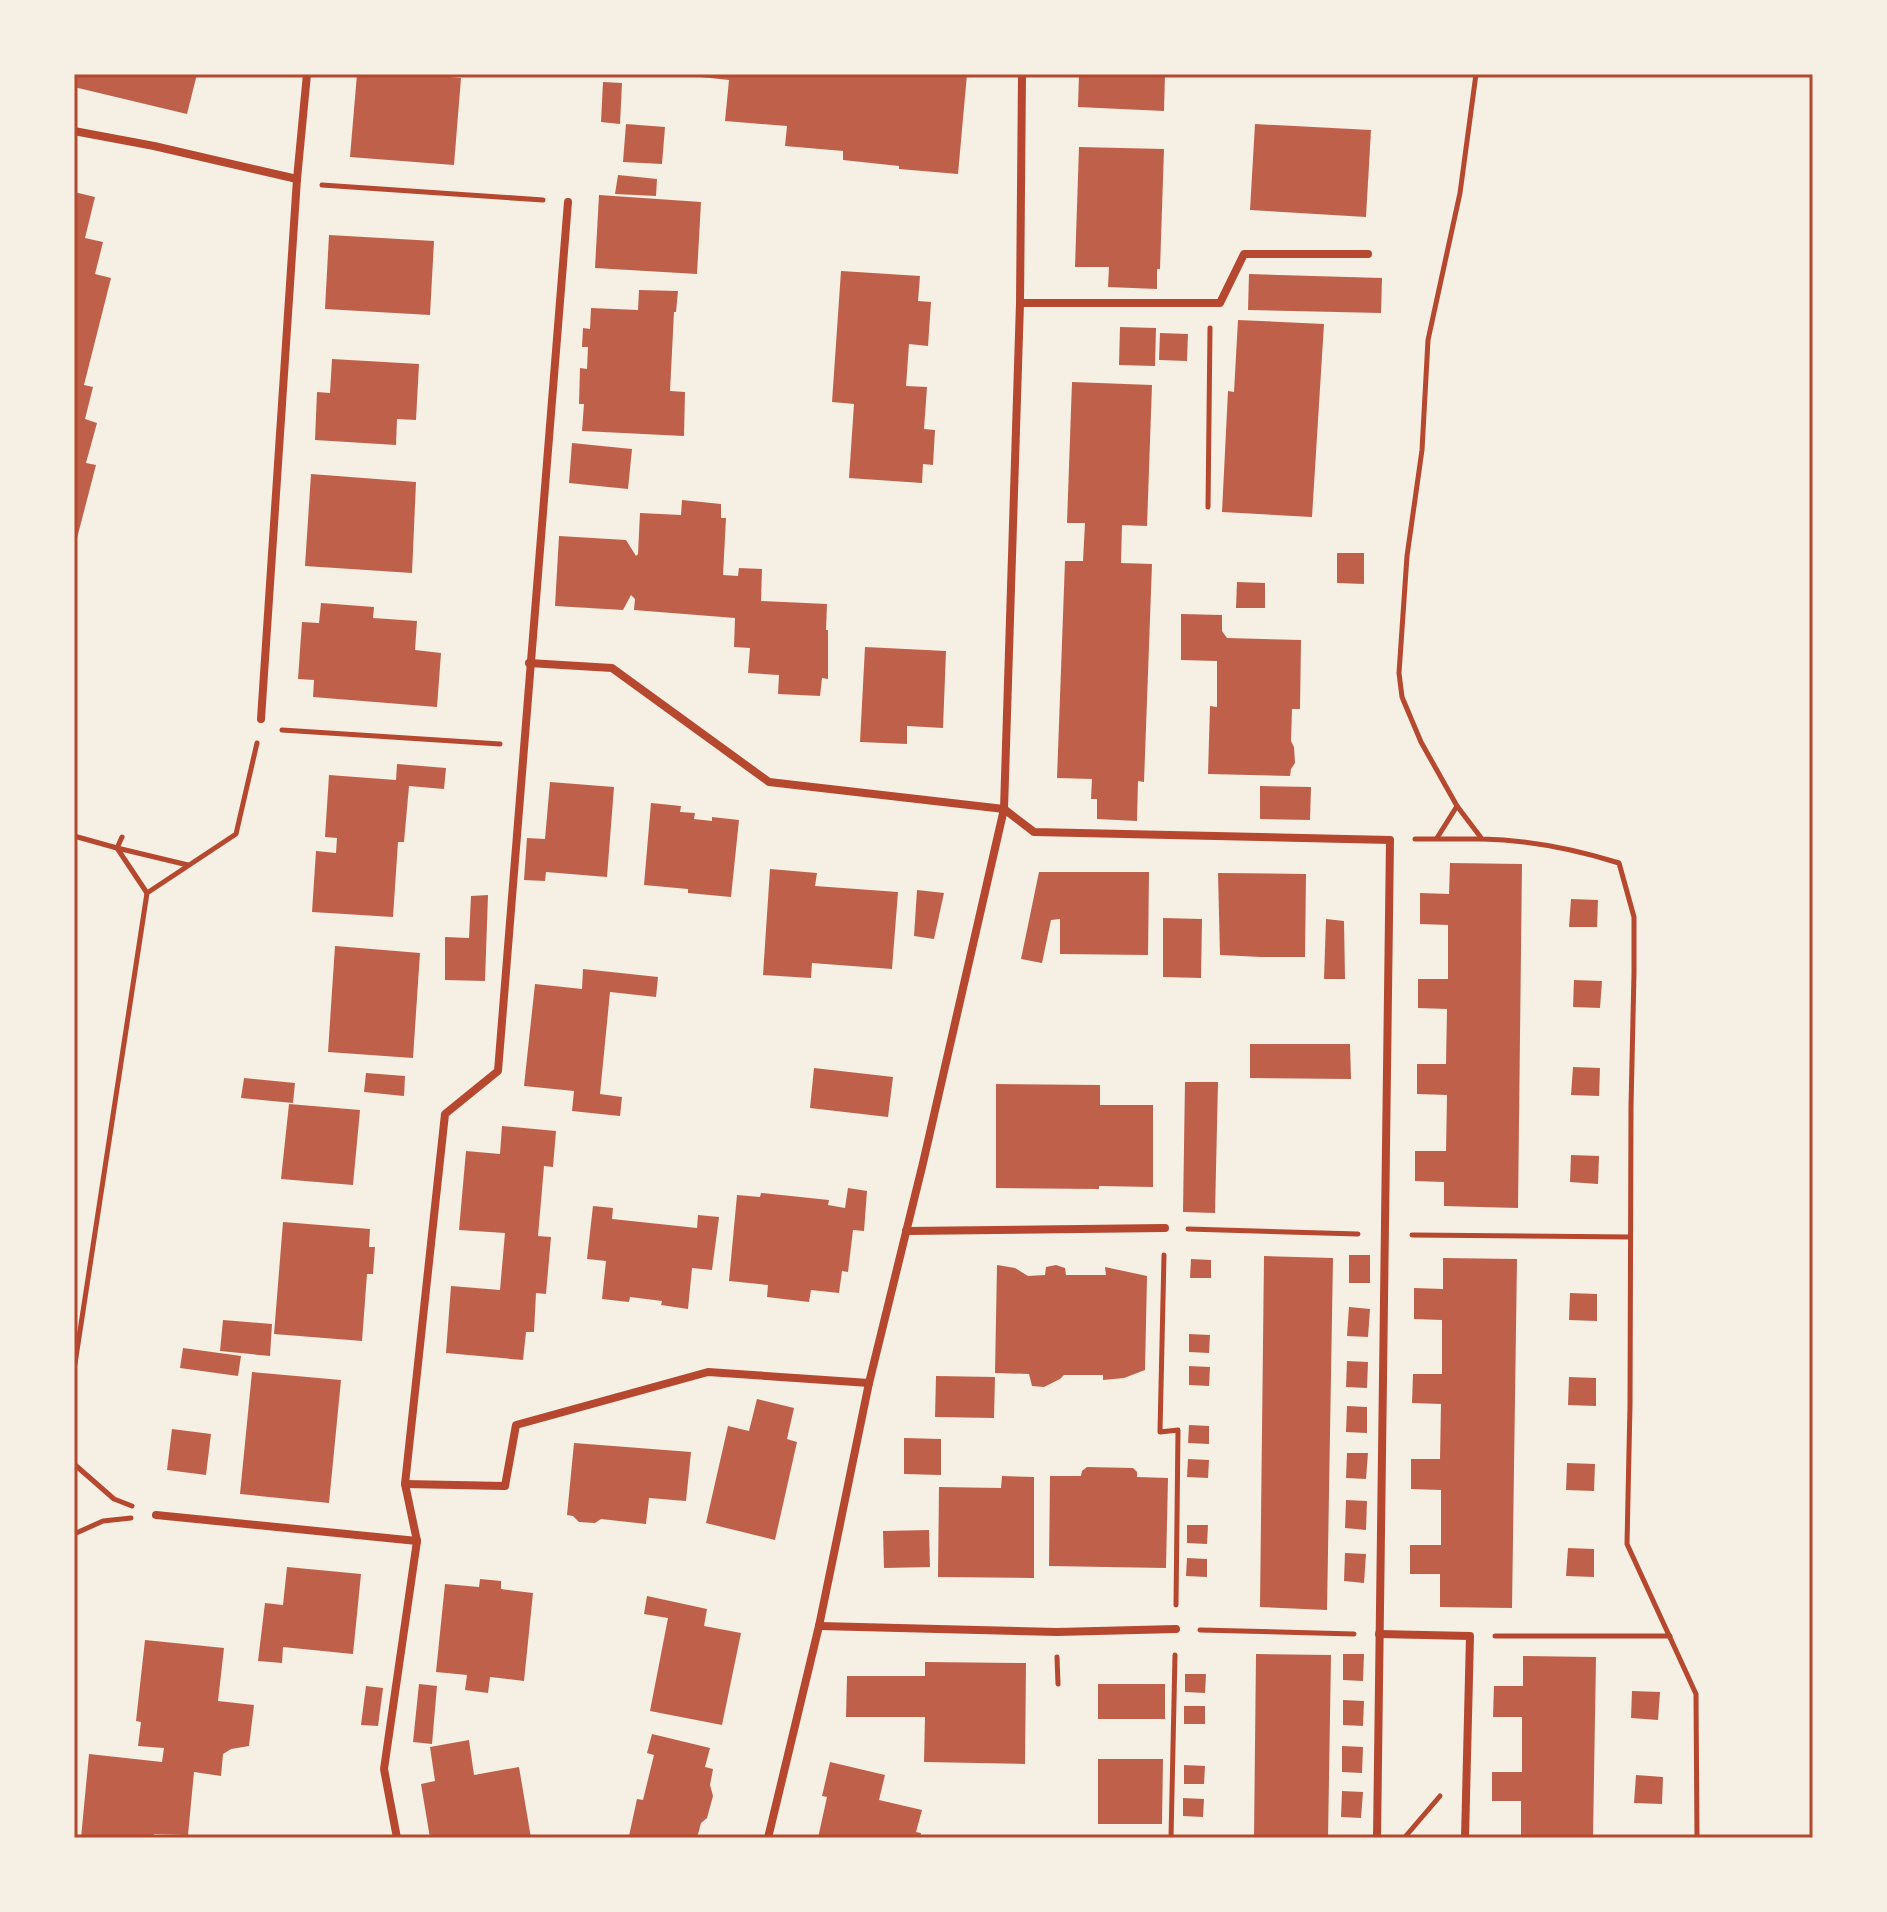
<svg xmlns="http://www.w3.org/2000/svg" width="1887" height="1912" font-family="'IBM Plex Sans',sans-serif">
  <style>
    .building { fill: #bf614a }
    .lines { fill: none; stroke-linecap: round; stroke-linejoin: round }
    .path { stroke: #b5482f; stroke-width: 5 }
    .minor { stroke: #b5482f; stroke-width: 8 }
    .neatline { fill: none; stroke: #b5482f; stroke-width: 3 }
  </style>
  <rect width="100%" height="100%" fill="#f6efe4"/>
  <!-- building -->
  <g class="building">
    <polygon points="74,74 197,74 187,114 74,87"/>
    <polygon points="357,74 416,74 461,78 454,165 350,157"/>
    <polygon points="691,74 967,74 958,174 899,169 899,166 843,160 843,151 785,146 787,126 725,121 729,80 691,76"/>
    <polygon points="1079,74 1165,74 1164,111 1078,107"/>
    <polygon points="603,82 622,83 620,124 601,122"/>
    <polygon points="626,124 665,127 662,164 623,162"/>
    <polygon points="1255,124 1371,130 1366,217 1250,210"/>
    <polygon points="1079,147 1164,149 1160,269 1157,269 1157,289 1108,287 1109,267 1075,267"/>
    <polygon points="618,175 657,179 656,196 615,194"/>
    <polygon points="74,192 95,197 85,238 103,242 95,274 111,278 84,385 93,387 85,419 97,423 86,463 96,465 75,546"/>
    <polygon points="599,195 701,202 697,274 595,268"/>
    <polygon points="329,235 434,241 430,315 325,309"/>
    <polygon points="841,271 920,276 918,301 931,302 928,346 909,344 906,386 927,387 924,429 935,430 933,465 923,464 922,483 849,478 854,404 832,402"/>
    <polygon points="1249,274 1382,278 1381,313 1248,310"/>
    <polygon points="639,290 678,291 676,312 674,312 670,391 685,392 684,436 582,431 584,404 579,404 580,368 587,369 588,347 582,347 583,328 590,329 591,308 638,310"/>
    <polygon points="1238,320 1324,324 1312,517 1222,512 1228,391 1234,392"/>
    <polygon points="1120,327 1156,328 1155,366 1119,365"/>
    <polygon points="1160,333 1188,334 1187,361 1159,360"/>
    <polygon points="332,359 419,364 416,420 397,419 396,445 315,440 317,392 330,393"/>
    <polygon points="1072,382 1152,385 1147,526 1122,525 1121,563 1152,564 1144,782 1138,781 1137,821 1097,819 1097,799 1091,799 1092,779 1057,778 1065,561 1083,561 1085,523 1067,523"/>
    <polygon points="572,443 632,449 628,489 569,483"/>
    <polygon points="311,474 416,482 412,573 305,566"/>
    <polygon points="682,500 721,504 721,518 726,518 723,575 738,576 739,568 762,569 761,601 827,604 826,630 828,630 828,679 822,678 820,696 778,694 779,675 748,673 750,648 734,647 735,618 634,610 635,599 631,595 623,610 555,606 559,536 626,540 636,556 638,554 640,513 681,515"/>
    <polygon points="1337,553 1364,553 1364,584 1337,583"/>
    <polygon points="1237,582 1265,583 1265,608 1236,608"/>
    <polygon points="321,603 374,607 373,618 417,621 415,650 441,653 437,707 313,697 314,680 298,679 302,622 319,623"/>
    <polygon points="1181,614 1222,615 1222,631 1227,638 1301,640 1300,709 1292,709 1291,741 1294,747 1295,763 1291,769 1290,776 1208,774 1210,706 1217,707 1217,661 1181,660"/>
    <polygon points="865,647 946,651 943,728 907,726 907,744 860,742"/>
    <polygon points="397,764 446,768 444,789 409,786 404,842 398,842 393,917 312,912 316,851 336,853 337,838 325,837 329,775 396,780"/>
    <polygon points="550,782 614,787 607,877 546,872 545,881 524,880 527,838 545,839"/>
    <polygon points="1260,786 1311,787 1310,820 1260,819"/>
    <polygon points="651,803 681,806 680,812 695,813 694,819 712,821 712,817 739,820 731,897 688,893 688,889 644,885"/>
    <polygon points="1450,863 1522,864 1518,1208 1444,1206 1444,1182 1415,1181 1415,1151 1446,1151 1447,1095 1417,1094 1417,1064 1446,1064 1447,1009 1418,1008 1418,979 1448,979 1448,925 1420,924 1420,893 1449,894"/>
    <polygon points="770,869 817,873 815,886 898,892 892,969 812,963 811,978 763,975"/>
    <polygon points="1039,872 1149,872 1148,955 1060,954 1060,919 1051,920 1042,963 1021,959"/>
    <polygon points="1218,873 1306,874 1305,957 1261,957 1220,955"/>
    <polygon points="917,890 944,893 934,939 914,936"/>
    <polygon points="488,895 485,981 445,980 445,937 469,938 471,896"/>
    <polygon points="1571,899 1598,900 1597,927 1569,927"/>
    <polygon points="1163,918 1202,919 1201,978 1163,977"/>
    <polygon points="1326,919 1344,921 1345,979 1324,979"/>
    <polygon points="335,946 420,953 413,1058 328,1052"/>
    <polygon points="583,969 658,977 656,997 610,992 600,1094 622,1097 620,1116 572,1111 574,1091 524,1086 535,984 582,989"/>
    <polygon points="1574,980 1602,981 1600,1008 1573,1007"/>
    <polygon points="1250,1044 1350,1044 1351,1079 1250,1078"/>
    <polygon points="1573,1067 1600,1068 1599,1096 1571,1095"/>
    <polygon points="814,1068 893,1077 888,1117 810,1108"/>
    <polygon points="366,1073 405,1076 404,1096 364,1092"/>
    <polygon points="244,1078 295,1083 293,1103 241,1098"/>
    <polygon points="1185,1082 1218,1082 1215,1213 1183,1212"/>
    <polygon points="996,1084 1100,1085 1100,1105 1153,1105 1153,1187 1099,1186 1099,1189 996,1188"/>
    <polygon points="289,1104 360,1110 353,1185 281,1179"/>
    <polygon points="502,1126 556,1131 553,1167 544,1166 538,1236 551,1237 546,1294 536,1293 534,1332 526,1332 523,1360 446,1353 451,1286 500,1290 505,1233 459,1230 466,1151 500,1154"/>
    <polygon points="1571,1155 1599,1156 1598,1184 1570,1182"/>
    <polygon points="848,1188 867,1191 864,1231 853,1230 848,1272 842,1271 839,1293 811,1290 809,1302 767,1297 768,1285 729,1281 737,1195 760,1197 761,1193 829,1200 828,1205 845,1208"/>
    <polygon points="593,1206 613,1208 612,1219 697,1228 698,1215 719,1217 712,1270 692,1268 688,1309 661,1305 662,1301 630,1297 629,1302 602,1299 606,1261 587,1259"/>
    <polygon points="283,1222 370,1229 369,1247 375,1247 373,1274 367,1274 362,1341 274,1334"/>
    <rect x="1349" y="1255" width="21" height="28"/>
    <polygon points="1264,1256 1333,1258 1327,1610 1260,1607"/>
    <polygon points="1443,1258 1517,1259 1512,1608 1440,1607 1440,1574 1410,1574 1410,1545 1441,1545 1441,1490 1411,1489 1411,1459 1440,1459 1441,1404 1412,1403 1413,1374 1442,1374 1442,1320 1414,1319 1414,1288 1443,1289"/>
    <polygon points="1191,1259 1211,1260 1211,1278 1190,1278"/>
    <polygon points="997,1265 1015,1268 1028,1276 1045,1275 1046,1267 1056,1265 1065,1268 1066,1275 1106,1275 1105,1267 1147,1276 1145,1370 1124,1378 1103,1380 1103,1375 1064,1375 1060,1379 1044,1387 1032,1386 1029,1374 995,1373"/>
    <polygon points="1570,1293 1597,1294 1597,1321 1569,1320"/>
    <polygon points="1349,1307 1370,1309 1368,1337 1347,1336"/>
    <polygon points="223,1320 272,1324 270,1356 220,1351"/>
    <polygon points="1189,1334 1210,1335 1209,1353 1189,1352"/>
    <polygon points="183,1348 241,1356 238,1376 180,1368"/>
    <polygon points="1347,1361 1368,1362 1367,1388 1346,1387"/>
    <polygon points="1189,1366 1210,1367 1209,1386 1189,1385"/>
    <polygon points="252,1372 341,1380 329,1503 240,1494"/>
    <polygon points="936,1376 995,1377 994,1418 935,1417"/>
    <polygon points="1569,1377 1596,1378 1596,1406 1568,1405"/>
    <polygon points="757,1399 794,1408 787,1439 797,1442 775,1540 706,1523 728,1426 749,1431"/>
    <polygon points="1347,1406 1367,1407 1367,1433 1346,1432"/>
    <polygon points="1189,1425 1209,1426 1209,1444 1188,1443"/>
    <polygon points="172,1429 211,1434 206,1475 167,1470"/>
    <polygon points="904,1438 941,1439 941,1475 904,1474"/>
    <polygon points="574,1443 691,1452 686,1501 649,1498 646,1524 601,1519 595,1523 579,1522 573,1516 567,1515"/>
    <polygon points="1347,1453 1368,1453 1366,1479 1346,1478"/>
    <polygon points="1188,1459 1209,1460 1208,1478 1187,1477"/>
    <polygon points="1567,1463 1595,1464 1594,1491 1566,1490"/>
    <polygon points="1087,1467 1133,1468 1137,1472 1137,1477 1168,1478 1166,1568 1049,1566 1050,1476 1081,1476 1082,1471"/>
    <polygon points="1002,1476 1034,1477 1034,1578 938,1577 939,1487 1001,1488"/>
    <polygon points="1346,1500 1367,1501 1366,1530 1345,1528"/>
    <polygon points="1187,1525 1208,1525 1207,1544 1187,1543"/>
    <polygon points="929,1530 930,1567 884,1568 883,1531"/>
    <polygon points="1568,1548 1594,1549 1594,1577 1566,1576"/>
    <polygon points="1345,1553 1366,1554 1364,1583 1344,1581"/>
    <polygon points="1187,1558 1207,1559 1207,1577 1186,1576"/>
    <polygon points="287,1567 361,1574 353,1654 283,1647 282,1663 258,1661 265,1603 283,1605"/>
    <polygon points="480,1579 501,1581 501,1589 533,1593 524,1681 490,1677 488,1693 465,1690 467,1675 436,1672 445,1584 479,1587"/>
    <polygon points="647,1596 707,1609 704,1626 741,1633 722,1725 650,1711 668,1618 644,1614"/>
    <polygon points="145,1640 224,1648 218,1701 254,1705 249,1746 231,1749 223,1754 221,1776 194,1772 188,1835 154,1834 153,1838 81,1838 89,1754 162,1762 164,1748 138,1746 141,1722 136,1721"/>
    <polygon points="1256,1654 1331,1655 1328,1838 1254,1838"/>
    <polygon points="1343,1654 1364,1654 1363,1681 1343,1680"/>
    <polygon points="1523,1656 1596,1657 1593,1838 1521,1838 1521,1801 1492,1801 1492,1772 1522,1772 1522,1717 1493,1717 1494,1686 1523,1686"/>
    <polygon points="925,1662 1026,1663 1025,1764 924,1762 925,1717 846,1717 847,1676 925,1676"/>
    <polygon points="1185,1674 1206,1674 1205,1693 1185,1692"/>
    <polygon points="419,1684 437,1686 432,1744 413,1742"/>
    <rect x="1098" y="1684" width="67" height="35"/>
    <polygon points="366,1686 383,1688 378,1726 361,1725"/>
    <polygon points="1632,1691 1660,1692 1658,1720 1631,1718"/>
    <polygon points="1343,1700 1364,1701 1363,1726 1343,1725"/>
    <rect x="1184" y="1706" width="21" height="18"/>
    <polygon points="652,1734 710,1748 705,1767 713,1769 710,1785 713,1796 707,1818 701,1823 697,1838 638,1838 629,1836 637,1799 643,1800 654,1755 647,1753"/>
    <polygon points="469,1740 474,1775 519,1767 531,1838 430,1838 421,1784 435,1781 430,1747"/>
    <polygon points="1342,1746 1363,1747 1362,1773 1342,1772"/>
    <polygon points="1098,1759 1163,1759 1162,1824 1098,1824"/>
    <polygon points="830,1762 885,1775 879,1800 922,1810 916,1832 921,1833 920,1838 818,1838 827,1797 822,1796"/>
    <polygon points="1184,1765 1205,1766 1204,1784 1184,1784"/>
    <polygon points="1636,1775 1663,1777 1662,1804 1634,1803"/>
    <polygon points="1342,1791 1363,1792 1361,1818 1341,1817"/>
    <polygon points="1183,1798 1204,1799 1203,1817 1183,1816"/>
  </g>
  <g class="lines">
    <!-- path -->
    <g class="path">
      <path d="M1476,74L1460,193L1428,340L1422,450L1407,556L1399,673L1402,697L1421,742L1457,806L1482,839C1529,840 1574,849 1619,863L1634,917V973L1631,1107L1630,1405L1627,1544L1696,1694L1697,1838"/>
      <polyline points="322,185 543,200"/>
      <polyline points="1208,507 1210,328"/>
      <polyline points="282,730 500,744"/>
      <polyline points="74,836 117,848 147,893"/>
      <polyline points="122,837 117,848 188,865"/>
      <polyline points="1437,838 1457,806"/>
      <polyline points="1415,839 1481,839"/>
      <polyline points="1188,1229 1358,1234"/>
      <polyline points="1412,1235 1630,1237"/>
      <polyline points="1164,1255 1160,1432 1178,1430 1176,1605"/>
      <polyline points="74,1370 147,893 236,834 257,743"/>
      <polyline points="74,1464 114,1499 132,1506"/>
      <polyline points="74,1534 103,1521 131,1518"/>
      <polyline points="1200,1630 1354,1634"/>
      <polyline points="1495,1636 1670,1636"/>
      <polyline points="1057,1657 1058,1684"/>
      <polyline points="1405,1837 1440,1796"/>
      <polyline points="1171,1838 1175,1655"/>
    </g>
    <!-- minor -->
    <g class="minor">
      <polyline points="74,131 154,146 297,179"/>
      <polyline points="1020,303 1220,303 1244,254 1368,254"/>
      <polyline points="529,663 612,668 769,782 1004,809 1034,832 1390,840 1377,1838"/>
      <polyline points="261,719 297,179 307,74"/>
      <polyline points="906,1231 1165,1228"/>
      <polyline points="405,1484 505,1486 516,1425 708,1372 869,1383"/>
      <polyline points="156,1515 417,1541"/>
      <polyline points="819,1626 1057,1632 1176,1629"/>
      <polyline points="1379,1634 1470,1636 1465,1838"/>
      <polyline points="397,1838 384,1769 417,1541 405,1484 445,1114 498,1071 568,202"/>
      <polyline points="768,1838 819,1626 869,1383 923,1163 1004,809 1020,303 1022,74"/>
    </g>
  </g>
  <!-- border -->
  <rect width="1887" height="1912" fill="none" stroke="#f6efe4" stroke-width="152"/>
  <rect x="76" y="76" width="1735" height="1760" class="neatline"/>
</svg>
